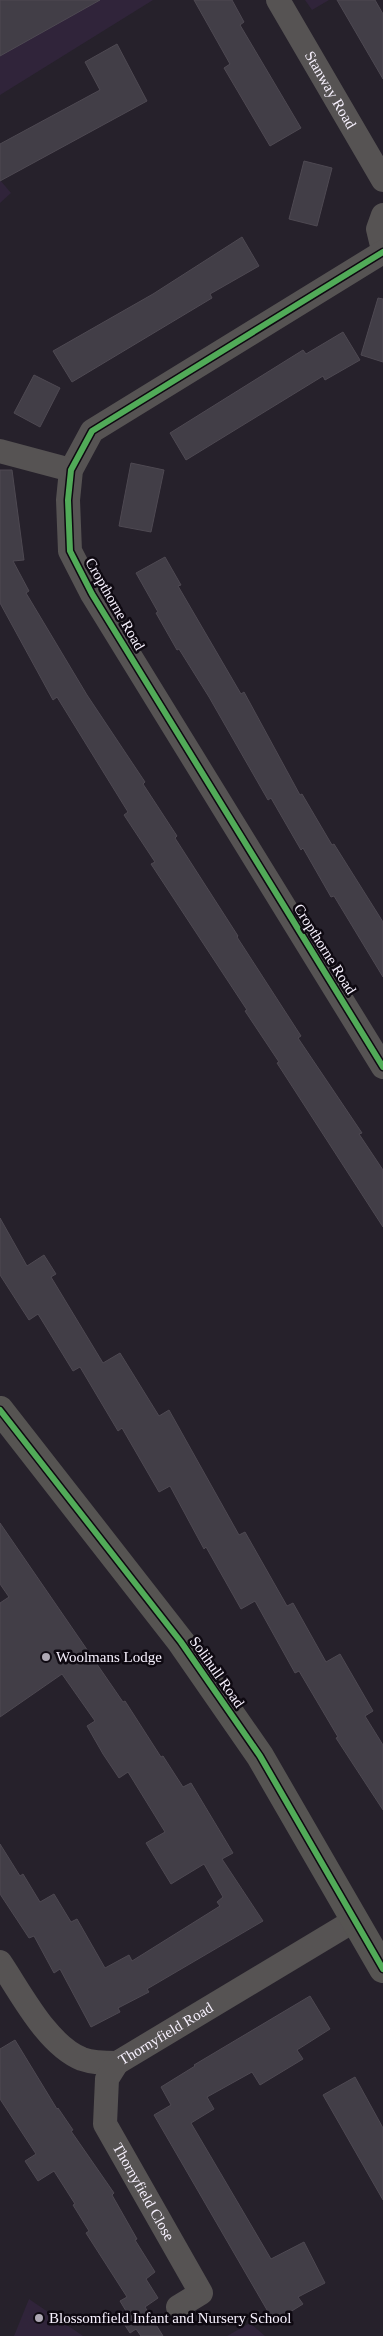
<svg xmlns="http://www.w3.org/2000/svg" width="383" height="2336" font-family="Georgia,serif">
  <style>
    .built { fill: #30243a }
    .building { fill: #423e47; stroke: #4e4952 }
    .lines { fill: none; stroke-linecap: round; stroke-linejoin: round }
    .street { stroke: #565353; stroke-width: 24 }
    .secondary { stroke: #565452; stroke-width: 28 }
    .cycleway-casing { stroke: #0e0911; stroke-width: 9 }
    .cycleway { stroke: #51ab58; stroke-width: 6 }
    .poi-dot { fill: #aea8b4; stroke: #0e0911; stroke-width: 2 }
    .labels { text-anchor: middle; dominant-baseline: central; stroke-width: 5; stroke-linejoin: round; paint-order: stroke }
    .street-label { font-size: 15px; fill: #f7f1fe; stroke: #0e0911 }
    .poi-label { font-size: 15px; fill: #f7f1fe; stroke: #0e0911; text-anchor: start }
  </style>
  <rect width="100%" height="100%" fill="#26212b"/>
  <!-- built -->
  <g class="built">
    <polygon points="0,0 153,0 0,95"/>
    <polygon points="305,0 329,0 312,10"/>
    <polygon points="0,180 11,193 0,203"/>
    <polygon points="29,2299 83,2336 14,2336"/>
    <polygon points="250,2323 265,2336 227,2336"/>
  </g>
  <!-- building -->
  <g class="building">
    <polygon points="0,0 100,0 0,56"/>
    <polygon points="194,0 232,0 244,22 240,25 301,128 270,146 224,68 230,64"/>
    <polygon points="337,0 375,0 383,14 383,79"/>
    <polygon points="117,44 147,101 0,181 0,144 100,90 85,62"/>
    <polygon points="304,161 332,168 317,226 289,219"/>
    <polygon points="242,237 259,266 210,294 212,298 72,382 53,351 153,294"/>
    <polygon points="378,298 383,299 383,362 361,355"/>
    <polygon points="343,332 360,360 325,380 323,376 186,460 170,433 303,350 306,354"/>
    <polygon points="34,375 60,388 40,427 14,413"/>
    <polygon points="131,463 164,470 151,532 119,526"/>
    <polygon points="0,470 12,470 24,560 13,561 29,591 26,593 87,695 145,782 143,784 177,836 175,838 238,936 237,937 301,1036 298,1038 362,1133 359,1134 383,1170 383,1227 277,1063 279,1062 245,1011 247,1010 151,864 155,862 124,815 128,812 57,697 53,700 0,603"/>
    <polygon points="165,557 181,585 178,586 241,694 244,692 300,795 302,794 332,845 334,844 383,922 383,977 334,896 331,897 303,848 301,850 271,798 268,800 209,697 179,649 177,650 156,613 158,612 136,573"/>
    <polygon points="0,1218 27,1266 44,1255 56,1274 51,1277 103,1363 120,1353 159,1416 169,1410 239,1535 245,1532 287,1606 293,1603 326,1662 340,1654 373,1711 365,1716 383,1745 383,1810 336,1738 338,1737 299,1671 295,1673 255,1601 241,1609 206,1547 204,1549 170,1486 159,1492 122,1428 118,1431 80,1367 73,1371 38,1314 29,1320 0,1275"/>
    <polygon points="0,1523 123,1702 125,1701 161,1757 163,1756 183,1787 191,1783 233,1853 222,1859 263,1921 147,1989 149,1992 118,2008 120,2012 91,2027 60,1969 54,1973 34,1936 29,1938 0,1894 0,1844 20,1876 23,1874 40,1902 54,1894 71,1922 77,1919 105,1968 129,1955 132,1961 220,1906 217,1902 223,1897 204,1864 171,1884 146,1843 165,1832 128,1772 119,1778 103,1754 87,1726 95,1721 62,1674 0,1717 0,1603 9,1597 0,1584"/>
    <polygon points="310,1996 330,2029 297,2050 303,2059 260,2085 252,2072 207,2097 214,2109 191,2123 271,2259 304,2242 325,2283 298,2297 303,2304 274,2322 154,2115 171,2105 161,2087 195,2066 194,2065"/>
    <polygon points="15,2040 57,2109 58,2108 73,2130 71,2131 114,2193 112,2195 137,2239 135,2240 155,2272 146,2279 158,2298 145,2307 163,2336 141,2336 136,2329 130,2333 119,2316 126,2311 120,2301 127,2297 86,2233 89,2231 73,2205 75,2204 54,2171 38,2181 25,2161 36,2154 0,2099 0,2049"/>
    <polygon points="355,2077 383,2128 383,2200 323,2095"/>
  </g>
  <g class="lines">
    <!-- street -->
    <g class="street">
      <path id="s1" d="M278,0L383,180"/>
      <polyline points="383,215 378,229 383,250"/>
      <polyline points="383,252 92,431 71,470 68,500 70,551 92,594 383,1067"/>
      <polyline points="0,451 71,470"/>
      <path id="s2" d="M0,1962C21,1993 47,2045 82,2059C93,2063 105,2063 117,2063L355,1920"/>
      <path id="s3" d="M117,2063L107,2079L105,2124L201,2293L178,2307"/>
    </g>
    <!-- secondary -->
    <polyline class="secondary" points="0,1410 181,1642 260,1756 383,1969"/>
    <!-- cycleway casing -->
    <g class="cycleway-casing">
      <g id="cycleway">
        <polyline points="383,252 92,431 71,470 68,500 70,551 92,594 383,1067"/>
        <polyline points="0,1410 181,1642 260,1756 383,1969"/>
      </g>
    </g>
    <!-- cycleway -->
    <use href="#cycleway" class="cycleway"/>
  </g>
  <!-- markers -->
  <g class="poi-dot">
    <circle cx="46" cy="1657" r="5"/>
    <circle cx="39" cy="2318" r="5"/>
  </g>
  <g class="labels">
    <!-- street labels -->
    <g class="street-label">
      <text stroke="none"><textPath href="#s1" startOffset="104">Stanway Road</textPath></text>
      <text transform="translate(115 604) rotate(60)">Cropthorne Road</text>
      <text transform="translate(325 949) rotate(58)">Cropthorne Road</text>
      <text transform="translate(217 1672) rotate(55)">Solihull Road</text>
      <text stroke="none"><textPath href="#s2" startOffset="221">Thornyfield Road</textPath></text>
      <text stroke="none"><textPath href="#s3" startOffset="142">Thornyfield Close</textPath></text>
    </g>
    <!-- poi labels -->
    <g class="poi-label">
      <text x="56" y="1657">Woolmans Lodge</text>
      <text x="49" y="2318">Blossomfield Infant and Nursery School</text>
    </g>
  </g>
</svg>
